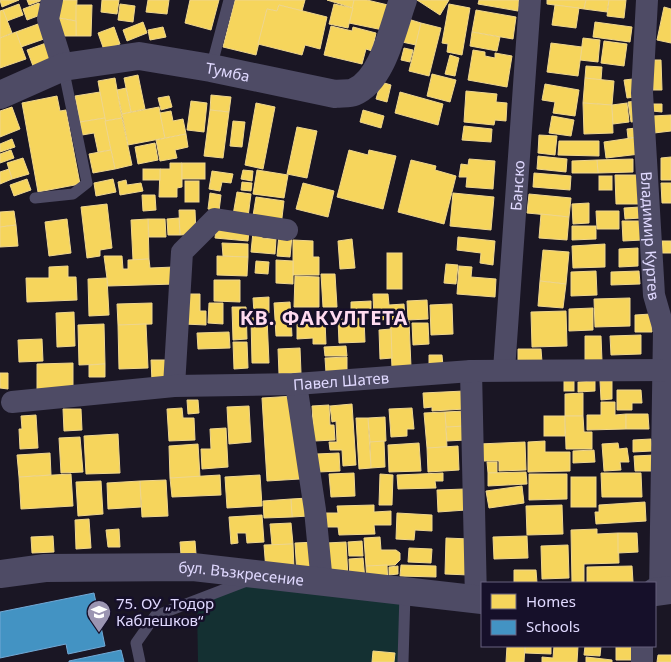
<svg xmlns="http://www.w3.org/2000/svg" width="671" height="662" font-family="'Noto Sans',sans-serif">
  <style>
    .green { fill: #143032 }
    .homes { fill: #f6d55c; stroke: #efd68d }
    .schools { fill: #4393c3; stroke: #72a8d5 }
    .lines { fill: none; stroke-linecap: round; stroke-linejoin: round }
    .service { stroke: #4e4b65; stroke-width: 11 }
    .minor { stroke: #4e4b65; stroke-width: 22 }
    .tertiary { stroke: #4e4b65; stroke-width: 28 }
    .labels { text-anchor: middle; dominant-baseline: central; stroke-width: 5; stroke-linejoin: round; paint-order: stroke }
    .street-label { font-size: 15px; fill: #e0d9ff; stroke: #16102a }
    .poi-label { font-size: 15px; fill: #e0d9ff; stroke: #16102a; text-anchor: start }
    .district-label { font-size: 20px; font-weight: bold; letter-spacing: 1px; fill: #ffdbf0; stroke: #16102a }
  </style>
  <rect width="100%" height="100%" fill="#1a1624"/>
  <!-- green -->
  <polygon class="green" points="262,575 405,593 403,662 198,662 197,603"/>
  <!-- homes -->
  <g class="homes">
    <polygon points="0,0 19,0 2,7"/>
    <polygon points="27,0 43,0 29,5"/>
    <polygon points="58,0 77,0 76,21 59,18"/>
    <polygon points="102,0 119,0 117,14 101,12"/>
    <polygon points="148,0 169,0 167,14 146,12"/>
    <polygon points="190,0 219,0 211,30 185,23"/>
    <polygon points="235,0 305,0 302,11 279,5 277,11 267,9 256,55 223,47"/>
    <polygon points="327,0 354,0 353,8"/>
    <polygon points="354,0 367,0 388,5 383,30 349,23"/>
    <polygon points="417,0 449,0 440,15"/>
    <polygon points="479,0 519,0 518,11 478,4"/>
    <polygon points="547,0 586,0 584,9 547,4"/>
    <polygon points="586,0 609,0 607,12 584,9"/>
    <polygon points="609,0 626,0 624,18 607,16"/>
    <polygon points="39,3 43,14 27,20 23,9"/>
    <polygon points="19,4 23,15 7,21 3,10"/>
    <polygon points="120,4 135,6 133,22 118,20"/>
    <polygon points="334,4 353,8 348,28 329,24"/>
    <polygon points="449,4 470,8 462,55 447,52 448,44 442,43"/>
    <polygon points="76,5 92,5 91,36 76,36"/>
    <polygon points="279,5 327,17 320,49 305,45 302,55 258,44 267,9 277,11"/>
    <polygon points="555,5 579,8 576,28 552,25"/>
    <polygon points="664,7 671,9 671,43 657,40"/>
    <polygon points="3,10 12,33 0,38 0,11"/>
    <polygon points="476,10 516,17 513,39 472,32"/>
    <polygon points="59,18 76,21 76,36 55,36"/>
    <polygon points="408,19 421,23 416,45 402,42"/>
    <polygon points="143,22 147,33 127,41 123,30"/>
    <polygon points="595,22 632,27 630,42 593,37"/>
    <polygon points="421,23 441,28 429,76 409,71"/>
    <polygon points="38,24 44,39 21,47 16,32"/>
    <polygon points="331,26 352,31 353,27 376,33 372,51 366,49 362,64 324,55"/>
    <polygon points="114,27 120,44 104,50 98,33"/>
    <polygon points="163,27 166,37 150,40 148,30"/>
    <polygon points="16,32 26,59 0,68 0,38"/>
    <polygon points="472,32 500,37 497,51 470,46"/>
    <polygon points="583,38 600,40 598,62 580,60"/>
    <polygon points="604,41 627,44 624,66 601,63"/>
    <polygon points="46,43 52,59 33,66 27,50"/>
    <polygon points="551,43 582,47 578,76 547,72"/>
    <polygon points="404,48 413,50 410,62 401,60"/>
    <polygon points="473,50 485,52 485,56 495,58 495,53 512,56 507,87 468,80"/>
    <polygon points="450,55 459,58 455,76 445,74"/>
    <polygon points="652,60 661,60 662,90 653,90"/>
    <polygon points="586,66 602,67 601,80 585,78"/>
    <polygon points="432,74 456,80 450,102 427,96"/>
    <polygon points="138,75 145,109 131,112 124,78"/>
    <polygon points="115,78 122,118 105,121 98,81"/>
    <polygon points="585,78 614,81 612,105 583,103"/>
    <polygon points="633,79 635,97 627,98 624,80"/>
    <polygon points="381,82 391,85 387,102 376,99"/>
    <polygon points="545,84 579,90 575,116 553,113 555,102 542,100"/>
    <polygon points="126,88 131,112 122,114 117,90"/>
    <polygon points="466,91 497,94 496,102 507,103 506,121 495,120 494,125 464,122"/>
    <polygon points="100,92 105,118 80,122 75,96"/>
    <polygon points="400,92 443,104 438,125 395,113"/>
    <polygon points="211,95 231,97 229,112 210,110"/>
    <polygon points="57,96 60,111 66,110 80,184 38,192 22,103"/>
    <polygon points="169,96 172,107 161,110 158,98"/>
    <polygon points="191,101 207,103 204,132 187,130"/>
    <polygon points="637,101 640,121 631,122 628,102"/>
    <polygon points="256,103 275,107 263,169 245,165"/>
    <polygon points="583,103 612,105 613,133 584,134"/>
    <polygon points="627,103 629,122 613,124 612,105"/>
    <polygon points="652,104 662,104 662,112 652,111"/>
    <polygon points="12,107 20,129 0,137 0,111"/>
    <polygon points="159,107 165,138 128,145 122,114"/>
    <polygon points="210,110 229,112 223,158 204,156"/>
    <polygon points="363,110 384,116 381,128 360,122"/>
    <polygon points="171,111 173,121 183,119 186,134 165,138 160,113"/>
    <polygon points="671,115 671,131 654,133 653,116"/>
    <polygon points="552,116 574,120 571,136 549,133"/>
    <polygon points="105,118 111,150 98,152 94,133 82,135 80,122"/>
    <polygon points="122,118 132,165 115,169 105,121"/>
    <polygon points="233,121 245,122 242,147 230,146"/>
    <polygon points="464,126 492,129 491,142 462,140"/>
    <polygon points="297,127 317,131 307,178 287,174"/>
    <polygon points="636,128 638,137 628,138 627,129"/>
    <polygon points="186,134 188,147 175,150 177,158 160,161 156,140"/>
    <polygon points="539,135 557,136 555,155 538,153"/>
    <polygon points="638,137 640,154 606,158 604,142"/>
    <polygon points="12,139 15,147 0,152 0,144"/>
    <polygon points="559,141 599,141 599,156 558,155"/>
    <polygon points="155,143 158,160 138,164 135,147"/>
    <polygon points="11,150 14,158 0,163 0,154"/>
    <polygon points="111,150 115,169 93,173 89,154"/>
    <polygon points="349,150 368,155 369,150 396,156 383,209 337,197"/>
    <polygon points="538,156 567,159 566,172 537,169"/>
    <polygon points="671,157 671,180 661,180 661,158"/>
    <polygon points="23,158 29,174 12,179 7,163"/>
    <polygon points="469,159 495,161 493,189 466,187 467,177 459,177 461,164 468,165"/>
    <polygon points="633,159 633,172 598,173 597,160"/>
    <polygon points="411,160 436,166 435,170 456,176 444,224 398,212"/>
    <polygon points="597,160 598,173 572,173 572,161"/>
    <polygon points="170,163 182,163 182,187 177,188 177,197 159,197 160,169 170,169"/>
    <rect x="182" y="163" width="23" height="16"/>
    <polygon points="9,169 12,179 0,184 0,172"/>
    <rect x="143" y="169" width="17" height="11"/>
    <polygon points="243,170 253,171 252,181 241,179"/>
    <polygon points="257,170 288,175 284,198 253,194"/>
    <polygon points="212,171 233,174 231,183 222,182 220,191 209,189"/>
    <polygon points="534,173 571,176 570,190 533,187"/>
    <polygon points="615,175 638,175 639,204 616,204"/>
    <rect x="599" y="176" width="13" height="14"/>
    <polygon points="27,179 31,190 14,196 10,185"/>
    <polygon points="113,179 116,192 96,196 94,183"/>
    <polygon points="126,180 127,185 141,183 143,191 120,195 118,182"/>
    <rect x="185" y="181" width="14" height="21"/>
    <polygon points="242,182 252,183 251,191 241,190"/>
    <polygon points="303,183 334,191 328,217 296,209"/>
    <polygon points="661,183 671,183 671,203 662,203"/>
    <polygon points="237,192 251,194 248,217 233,215"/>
    <polygon points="210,193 221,195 219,211 208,209"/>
    <polygon points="453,193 494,197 491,230 450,226"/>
    <polygon points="529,194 571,198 569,217 527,213"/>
    <polygon points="142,195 155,195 156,210 143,211"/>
    <polygon points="256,197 284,201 281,226 252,222"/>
    <polygon points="589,203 589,223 573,224 572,204"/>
    <polygon points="107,204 112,248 100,250 100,256 87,258 81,207"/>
    <polygon points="640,207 641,218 625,219 624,208"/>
    <polygon points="179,210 195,210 196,234 180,235"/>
    <polygon points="14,211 16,225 0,227 0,212"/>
    <polygon points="596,211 619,211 619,229 597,229"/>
    <polygon points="541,214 569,217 567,240 539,238"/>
    <polygon points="179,218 180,235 168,235 167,219"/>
    <polygon points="67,219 71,253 49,256 45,222"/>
    <polygon points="148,219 165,219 166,237 149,237"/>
    <polygon points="148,219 149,259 133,260 131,220"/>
    <polygon points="622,221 642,221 643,240 623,241"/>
    <polygon points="16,225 18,246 0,247 0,227"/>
    <polygon points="572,226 596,226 596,239 572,240"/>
    <polygon points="216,228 249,231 248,241 215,238"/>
    <polygon points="253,232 262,233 262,238 276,239 275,254 251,252"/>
    <polygon points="279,235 292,236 290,257 277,256"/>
    <polygon points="458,237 495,241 493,265 480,263 481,253 457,250"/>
    <polygon points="352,239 355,268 340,269 338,241"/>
    <polygon points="293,240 313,241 313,257 319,257 319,275 293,275"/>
    <rect x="662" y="241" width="9" height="12"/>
    <polygon points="222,243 248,244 248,257 223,256"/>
    <polygon points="605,244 605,267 573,268 572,246"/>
    <polygon points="638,248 638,266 619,267 619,249"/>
    <polygon points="543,250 569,252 566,284 540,281"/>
    <rect x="387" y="253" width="15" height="36"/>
    <polygon points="104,256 122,256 123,269 128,269 128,260 149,259 150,268 174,267 175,284 108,286"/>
    <polygon points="217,256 248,257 247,276 217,275"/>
    <polygon points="276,260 293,261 293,284 276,283"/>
    <polygon points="256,261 269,262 268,274 255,273"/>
    <polygon points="446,264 458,265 456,284 444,283"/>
    <polygon points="68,266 68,277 76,277 77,300 27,302 26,278 49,278 49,267"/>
    <polygon points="459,266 472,267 471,277 496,279 495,297 457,294"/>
    <polygon points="596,271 597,295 571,296 571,272"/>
    <polygon points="639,271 640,284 611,285 611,272"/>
    <polygon points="321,274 335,274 337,307 323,307"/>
    <polygon points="295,276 319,277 319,307 294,307"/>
    <polygon points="107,278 109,315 89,316 88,279"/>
    <polygon points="214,280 240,280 240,302 214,301"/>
    <polygon points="540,281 566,284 563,308 538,306"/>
    <polygon points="184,294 200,294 200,311 206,311 206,325 184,324"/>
    <polygon points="373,294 388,294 389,305 404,304 405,319 374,320"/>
    <polygon points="269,297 269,313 254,313 253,298"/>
    <polygon points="630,298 630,326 595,327 594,299"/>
    <polygon points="427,300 428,319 408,320 407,301"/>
    <polygon points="371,301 371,315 351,315 351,302"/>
    <polygon points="290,302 292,336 276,336 274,303"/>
    <polygon points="152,303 152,324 118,325 117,304"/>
    <polygon points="209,303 223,303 223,324 208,323"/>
    <polygon points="452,304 453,334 431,335 430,305"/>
    <polygon points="232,307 246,307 247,339 233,340"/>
    <polygon points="593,308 593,330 569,331 569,309"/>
    <polygon points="566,311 567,346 532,347 531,312"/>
    <polygon points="74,312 75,346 57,347 56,313"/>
    <polygon points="651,314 652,332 635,332 635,315"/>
    <polygon points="251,318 267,318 269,363 252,363"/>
    <polygon points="364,318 365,342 339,343 338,319"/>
    <polygon points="325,321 326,344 313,344 313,338 297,339 297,322"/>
    <polygon points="409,321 411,367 392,368 390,322"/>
    <polygon points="412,323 428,323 429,344 413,345"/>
    <polygon points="104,324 105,364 79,365 78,325"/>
    <polygon points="146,324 148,368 119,369 118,325"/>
    <polygon points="391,329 392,358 380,359 379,330"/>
    <polygon points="229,332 230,348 198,349 197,333"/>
    <polygon points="641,335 641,354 611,355 610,336"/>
    <polygon points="585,336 601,336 602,361 585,361"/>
    <polygon points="42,339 43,361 19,362 18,340"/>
    <polygon points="233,342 247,342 248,368 234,369"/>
    <polygon points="346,346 347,356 325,356 324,347"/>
    <polygon points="300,348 301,373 279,374 278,349"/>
    <polygon points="518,349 541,349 542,362 518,363"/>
    <polygon points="429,355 442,355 443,366 429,367"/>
    <polygon points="347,357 347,372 326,373 325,358"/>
    <polygon points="151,360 166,360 167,381 152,381"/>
    <polygon points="73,363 73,390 37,392 37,364"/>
    <polygon points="105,364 105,377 89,377 89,365"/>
    <polygon points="0,373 8,373 8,389 0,388"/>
    <rect x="564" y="381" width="10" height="10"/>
    <polygon points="595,381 595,391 578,392 578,382"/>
    <polygon points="600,381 612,381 612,399 601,400"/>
    <polygon points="617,390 641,390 642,403 632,403 632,410 617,410"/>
    <polygon points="464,391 465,409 432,411 432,407 424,408 423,393"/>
    <polygon points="583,393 583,416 565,416 565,394"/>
    <polygon points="295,396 300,479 267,481 262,398"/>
    <polygon points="187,400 198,400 199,413 188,414"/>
    <polygon points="601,402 615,402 615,415 626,414 626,429 587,430 587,415 601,415"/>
    <polygon points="352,404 356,465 343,466 342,450 330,450 329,442 337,442 336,421 332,422 330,406"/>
    <polygon points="329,405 330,425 334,425 335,440 314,441 312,406"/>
    <polygon points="249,406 251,442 229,444 227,407"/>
    <polygon points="182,408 183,418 194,418 195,440 169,441 167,409"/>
    <polygon points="412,408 414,429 407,429 407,436 391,437 389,409"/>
    <polygon points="63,409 81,409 82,430 64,431"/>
    <polygon points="465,411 466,426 446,427 445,412"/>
    <polygon points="445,412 447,447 427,448 424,413"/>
    <polygon points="626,414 648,414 649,429 626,429"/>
    <polygon points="36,415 38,448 20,449 19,429 22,429 21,416"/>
    <rect x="544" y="416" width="21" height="20"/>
    <polygon points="565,416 583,416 584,432 592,432 592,449 566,449"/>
    <polygon points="385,417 386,441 370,442 368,418"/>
    <polygon points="356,418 368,418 371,468 359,469"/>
    <polygon points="466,426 466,440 447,441 446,427"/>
    <polygon points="226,428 228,467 202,469 201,449 211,449 210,429"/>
    <polygon points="118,434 120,473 86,474 84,436"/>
    <polygon points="80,437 83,472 61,473 59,438"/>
    <polygon points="651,439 652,451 633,452 633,440"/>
    <polygon points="384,441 385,467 371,468 370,442"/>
    <polygon points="545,441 545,452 570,452 570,471 528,472 528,442"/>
    <polygon points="525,442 526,470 499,471 499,461 480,461 479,444"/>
    <polygon points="419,443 421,471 389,472 388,445"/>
    <polygon points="618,443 619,449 627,448 629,462 620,462 621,470 604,471 602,444"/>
    <polygon points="198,444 200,477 170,478 169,446"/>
    <polygon points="458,446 459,470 428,472 427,448"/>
    <polygon points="594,450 595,462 573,463 573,451"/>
    <polygon points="50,453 51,475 19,477 17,455"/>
    <polygon points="339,453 340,471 318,472 316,454"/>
    <polygon points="655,455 656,471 635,471 634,456"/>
    <polygon points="487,462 497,462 497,473 488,473"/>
    <polygon points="526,472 527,484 488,486 488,473"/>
    <polygon points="354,473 355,496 331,497 329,474"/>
    <polygon points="443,473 443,481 435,481 436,488 398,489 397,475"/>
    <polygon points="601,473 641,473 642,497 602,497"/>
    <polygon points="71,474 73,506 21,509 19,477"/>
    <polygon points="380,474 393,475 392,505 379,505"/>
    <polygon points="529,474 567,474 567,499 529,500"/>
    <polygon points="220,475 221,495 172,497 170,478"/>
    <polygon points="260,475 262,506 227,508 225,477"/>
    <rect x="571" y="477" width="25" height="30"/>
    <polygon points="166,480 168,516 142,517 140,481"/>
    <polygon points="101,481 103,514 78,516 76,482"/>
    <polygon points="140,481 141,507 108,509 107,483"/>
    <polygon points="522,486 524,503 489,508 486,491"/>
    <polygon points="465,489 466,510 438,512 437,490"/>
    <polygon points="308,498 309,516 292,517 291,499"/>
    <polygon points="291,499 292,517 264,518 263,501"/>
    <polygon points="645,502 646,521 596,524 595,512 599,512 599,505"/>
    <polygon points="374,505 374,512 391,511 391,525 374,525 375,534 339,535 338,527 324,527 324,513 338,513 337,506"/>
    <polygon points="562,505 563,534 527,535 526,506"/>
    <polygon points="397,513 432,515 432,531 415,530 414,540 396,539"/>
    <polygon points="262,515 264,542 247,543 246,533 237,533 238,543 231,544 229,517"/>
    <polygon points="89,519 91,548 76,549 75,520"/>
    <polygon points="291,523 293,544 272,545 270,524"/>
    <polygon points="119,529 120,547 108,547 106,530"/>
    <polygon points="597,529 597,534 618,533 619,563 584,564 584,583 572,583 571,530"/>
    <polygon points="618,533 637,533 638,552 618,553"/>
    <polygon points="53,536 54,552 32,553 31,537"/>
    <polygon points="527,536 528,558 494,559 493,537"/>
    <polygon points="380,537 381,550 396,550 400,553 400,560 395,565 366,566 364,538"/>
    <polygon points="446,538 470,539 469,575 445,574"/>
    <polygon points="195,541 196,554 181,555 180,542"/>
    <polygon points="362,541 363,556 349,556 348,542"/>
    <polygon points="317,542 319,573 297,575 295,543"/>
    <polygon points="346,542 348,577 329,578 326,543"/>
    <polygon points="293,544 294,569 266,571 264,545"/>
    <polygon points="568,545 569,578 542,579 541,546"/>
    <polygon points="409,548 432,549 431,563 408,562"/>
    <polygon points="363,558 365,580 350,581 349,559"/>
    <polygon points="387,565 388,584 367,585 366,566"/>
    <polygon points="401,565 436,566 436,577 400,576"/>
    <polygon points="398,566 398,574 389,575 389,567"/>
    <polygon points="632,566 633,582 587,583 587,567"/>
    <polygon points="514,570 536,570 537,583 514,583"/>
    <polygon points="507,646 525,646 524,662 506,662"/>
    <polygon points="525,646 551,646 551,654 525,653"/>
    <polygon points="554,646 578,646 577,662 542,662 542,657 553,658"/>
    <polygon points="585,646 601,646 600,656 584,655"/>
    <polygon points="616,646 639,646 638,660 616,660"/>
    <polygon points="373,651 395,653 394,662 372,662"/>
    <polygon points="658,655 671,655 671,662 657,662"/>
    <polygon points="586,657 612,660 612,662 586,662"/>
  </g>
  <!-- schools -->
  <g class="schools">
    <polygon points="94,593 105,646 68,654 66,644 0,658 0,612"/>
    <polygon points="121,650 124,662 69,662 69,661"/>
  </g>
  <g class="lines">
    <!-- service -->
    <g class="service">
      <polyline points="211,68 229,0"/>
      <polyline points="35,198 73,194 87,183 63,67"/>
      <polyline points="140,662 136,643 155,616 249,580"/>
      <polyline points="403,662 405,593"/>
    </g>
    <!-- minor -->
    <g class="minor">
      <polyline points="52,0 48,19 63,67"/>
      <path id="s1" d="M647,0L642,93L654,295L664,330L660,592"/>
      <path id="s2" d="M504,370L530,0"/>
      <polyline points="471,371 476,600"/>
      <polyline points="296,384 315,510 322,583"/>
      <polyline points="174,386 182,252 215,219 287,230"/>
      <path id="s3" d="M12,402L174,386L296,384L471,371L671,370"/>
      <polyline points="642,646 642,662"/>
    </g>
    <!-- tertiary -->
    <g class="tertiary">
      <path id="s4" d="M0,95L63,67L139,56L211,68L335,94C341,93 349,94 354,92C383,80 393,27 403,0"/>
      <path id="s5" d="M0,574L45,568L193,567L482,600"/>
      <polyline points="655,592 671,590"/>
    </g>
  </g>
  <!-- icons -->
  <defs>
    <g id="school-pin" transform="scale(1.25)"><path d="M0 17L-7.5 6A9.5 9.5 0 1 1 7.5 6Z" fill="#9b95b2" stroke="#16102a"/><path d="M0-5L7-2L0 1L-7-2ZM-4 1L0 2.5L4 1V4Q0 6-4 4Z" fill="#fff"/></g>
  </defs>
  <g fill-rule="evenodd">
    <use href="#school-pin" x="99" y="612"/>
  </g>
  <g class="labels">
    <!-- street labels -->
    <g class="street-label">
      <text stroke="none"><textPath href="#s4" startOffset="236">Тумба</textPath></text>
      <text stroke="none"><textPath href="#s2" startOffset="185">Банско</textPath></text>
      <text stroke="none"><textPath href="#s1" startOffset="236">Владимир Куртев</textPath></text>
      <text stroke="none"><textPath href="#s3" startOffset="330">Павел Шатев</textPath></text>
      <text stroke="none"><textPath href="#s5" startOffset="242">бул. Възкресение</textPath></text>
    </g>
    <!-- poi labels -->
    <g class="poi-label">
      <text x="116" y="603">75. ОУ „Тодор<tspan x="116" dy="17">Каблешков“</tspan></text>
    </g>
    <!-- district labels -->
    <g class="district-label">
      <text x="324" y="317">КВ. ФАКУЛТЕТА</text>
    </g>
  </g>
  <!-- legend -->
  <rect x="481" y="582" width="175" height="65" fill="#16102a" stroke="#67607f"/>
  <rect x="491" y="594" width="25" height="15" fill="#f6d55c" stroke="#67607f"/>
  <text x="526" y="607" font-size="15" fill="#e0d9ff">Homes</text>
  <rect x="491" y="620" width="25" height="15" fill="#4393c3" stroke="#67607f"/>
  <text x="526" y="632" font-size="15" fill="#e0d9ff">Schools</text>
</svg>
